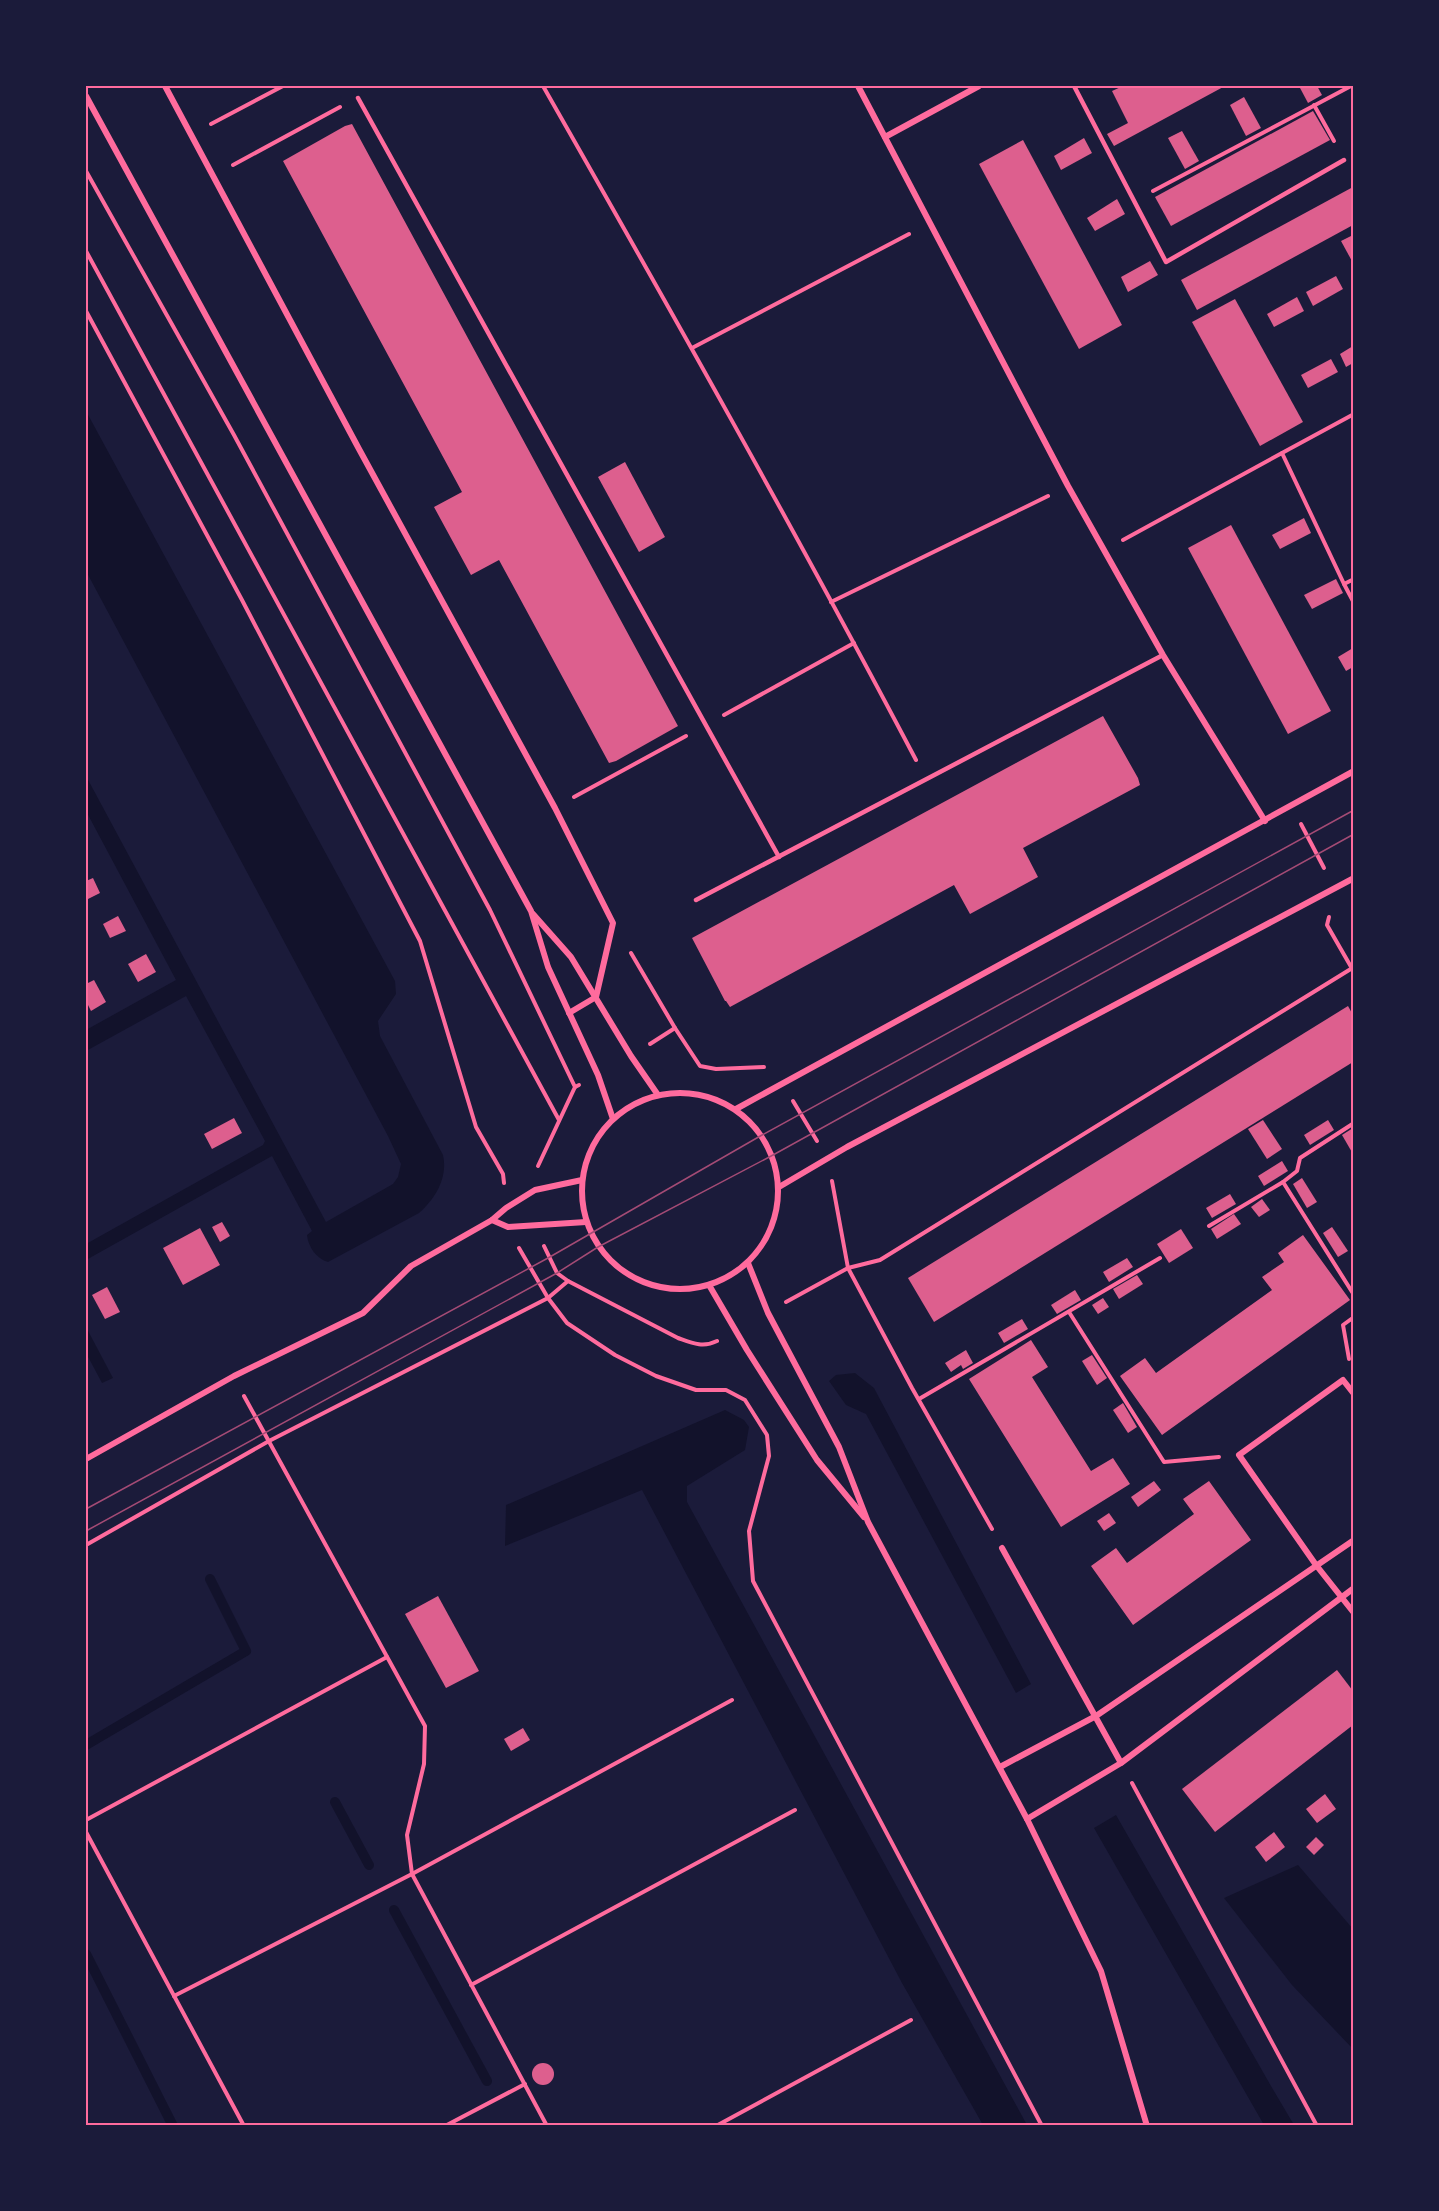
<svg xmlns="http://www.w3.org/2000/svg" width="1439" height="2211" font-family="Signika,sans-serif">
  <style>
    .water { fill: #12122b }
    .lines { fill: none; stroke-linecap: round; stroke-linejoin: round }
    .stream { stroke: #12122b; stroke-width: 10 }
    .building { fill: #dd5f8e }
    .path { stroke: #ff6b9d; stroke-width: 4 }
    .service { stroke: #ff6b9d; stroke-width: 4.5 }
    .minor { stroke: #ff6b9d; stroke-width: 6 }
    .tram { stroke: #a44b75; stroke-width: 1.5 }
    .neatline { fill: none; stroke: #ff6b9d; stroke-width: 2 }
  </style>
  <rect width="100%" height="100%" fill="#1b1b3a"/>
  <!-- water -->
  <g class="water">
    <path d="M86,411L395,981L396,994L378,1021L380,1036L443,1155C448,1177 436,1198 419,1213L328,1262C317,1259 308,1247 307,1235L312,1231L272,1156L86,1260V1244L263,1145L265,1141L186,996L86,1051V1030L176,980L86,811V776L326,1222L393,1184L398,1177L401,1164L388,1136L86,571Z"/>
    <polygon points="86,1327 113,1378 102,1383 86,1353"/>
    <polygon points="855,1373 874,1388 1031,1684 1016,1693 866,1414 846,1405 829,1381 836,1375"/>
    <polygon points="725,1410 744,1420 749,1427 745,1450 687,1486 687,1502 1027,2125 983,2125 902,1983 642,1490 505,1546 506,1505"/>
    <polygon points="1116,1815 1271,2086 1294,2125 1264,2125 1094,1828"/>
    <polygon points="1298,1865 1353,1929 1353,2049 1292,1985 1224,1898"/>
  </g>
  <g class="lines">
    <!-- stream -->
    <g class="stream">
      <polyline points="86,1745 246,1651 210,1579"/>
      <polyline points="335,1802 369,1865"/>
      <polyline points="394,1910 487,2081"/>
      <polyline points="86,1954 173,2126"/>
    </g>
  </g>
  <!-- building -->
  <g class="building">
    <polygon points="1123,86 1225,86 1114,146 1107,134 1128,123 1112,91"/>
    <polygon points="1299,86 1317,86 1322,95 1308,103"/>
    <polygon points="1244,97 1261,128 1246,136 1230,105"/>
    <polygon points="1313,111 1330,140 1171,226 1155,197"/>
    <polygon points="352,124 678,726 616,761 609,763 499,560 471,575 434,507 462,492 283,161 345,126"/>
    <polygon points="1182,131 1199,161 1185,169 1168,138"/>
    <polygon points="1084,138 1092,153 1061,170 1054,156"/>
    <polygon points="1023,140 1122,325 1079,349 979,164"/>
    <polygon points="1353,187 1353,225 1197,310 1181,280"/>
    <polygon points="1117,199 1125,214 1095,231 1087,218"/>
    <polygon points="1353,235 1353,263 1341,241"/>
    <polygon points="1150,261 1158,275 1128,292 1121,277"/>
    <polygon points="1336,276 1343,289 1313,306 1306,292"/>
    <polygon points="1297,297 1304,311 1274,327 1267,314"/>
    <polygon points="1235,299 1303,422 1260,446 1192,322"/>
    <polygon points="1353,346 1353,363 1346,367 1340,354"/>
    <polygon points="1331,359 1338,372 1308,388 1301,375"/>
    <polygon points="625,462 665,537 639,552 598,477"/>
    <polygon points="1304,518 1311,533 1280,549 1272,535"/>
    <polygon points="1231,525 1331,711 1288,734 1188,548"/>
    <polygon points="1336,579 1343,593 1312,609 1304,595"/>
    <polygon points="1353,648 1353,667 1346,671 1338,657"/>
    <polygon points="1103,716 1138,778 1140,785 1023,848 1038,877 970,914 954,885 730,1007 726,1001 725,1001 692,938"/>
    <polygon points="93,878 100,893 86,900 86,881"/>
    <polygon points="118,916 126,931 110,938 103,924"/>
    <polygon points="146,954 156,972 138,982 128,964"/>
    <polygon points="94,980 106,1002 91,1011 86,1001 86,984"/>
    <polygon points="1348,1006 1353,1015 1353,1062 934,1322 908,1278"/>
    <polygon points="234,1118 242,1133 212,1149 204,1134"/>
    <polygon points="1263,1120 1282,1149 1267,1159 1248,1129"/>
    <polygon points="1328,1120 1334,1130 1310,1145 1304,1135"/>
    <polygon points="1353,1128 1353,1154 1342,1135"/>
    <polygon points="1282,1161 1288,1171 1264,1186 1258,1176"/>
    <polygon points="1302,1178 1317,1202 1307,1208 1293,1184"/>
    <polygon points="1230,1194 1236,1204 1212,1218 1206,1208"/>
    <polygon points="1262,1199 1270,1210 1259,1217 1251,1207"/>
    <polygon points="1234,1214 1241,1224 1217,1239 1211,1229"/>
    <polygon points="222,1222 230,1236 220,1242 212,1227"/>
    <polygon points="1332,1227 1348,1251 1338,1257 1323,1233"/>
    <polygon points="200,1228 220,1265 183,1285 163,1248"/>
    <polygon points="1181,1229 1193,1248 1169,1263 1157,1244"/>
    <polygon points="1303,1235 1350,1300 1162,1435 1120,1376 1145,1358 1156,1373 1272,1290 1262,1277 1284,1262 1278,1253"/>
    <polygon points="1127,1258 1133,1267 1109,1282 1103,1272"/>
    <polygon points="1137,1275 1143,1284 1119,1299 1113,1289"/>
    <polygon points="107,1287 120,1312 105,1319 92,1295"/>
    <polygon points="1075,1290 1081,1300 1057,1314 1051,1305"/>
    <polygon points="1103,1298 1109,1307 1098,1314 1092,1305"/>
    <polygon points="1022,1319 1028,1329 1004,1343 998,1333"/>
    <polygon points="1031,1340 1048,1367 1032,1377 1091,1471 1113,1458 1130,1484 1061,1527 969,1379"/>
    <polygon points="966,1350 973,1363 963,1369 961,1365 951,1372 945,1363"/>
    <polygon points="1092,1355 1107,1378 1097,1385 1082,1361"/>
    <polygon points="1123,1403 1137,1427 1128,1433 1113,1410"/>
    <polygon points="1154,1481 1161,1490 1138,1507 1131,1497"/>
    <polygon points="1209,1481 1251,1540 1133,1625 1091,1566 1116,1548 1127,1563 1149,1547 1194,1514 1183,1499"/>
    <polygon points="1109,1513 1116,1523 1104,1531 1097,1521"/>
    <polygon points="438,1596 479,1671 446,1688 405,1614"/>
    <polygon points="1337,1670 1353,1691 1353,1725 1215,1832 1182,1789"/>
    <polygon points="523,1728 530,1740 511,1751 504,1739"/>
    <polygon points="1325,1794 1336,1809 1317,1823 1306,1809"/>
    <polygon points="1274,1832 1285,1847 1266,1862 1255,1847"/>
    <polygon points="1316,1837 1324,1845 1314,1855 1306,1847"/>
    <circle cx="543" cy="2074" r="11"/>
  </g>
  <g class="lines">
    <!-- path -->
    <g class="path">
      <path d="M543,86C670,309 796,532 916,760"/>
      <polyline points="1314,105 1334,141"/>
      <polyline points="211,124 283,86"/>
      <polyline points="233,165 340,107"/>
      <polyline points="86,171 234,435 490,910 575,1087"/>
      <polyline points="1153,191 1351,86"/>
      <polyline points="86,251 559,1120"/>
      <polyline points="86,311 242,600 420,941 476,1127 503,1174 504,1183"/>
      <polyline points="692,348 909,234"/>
      <polyline points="1282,453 1354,414"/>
      <polyline points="1123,540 1282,453 1344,584"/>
      <polyline points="1354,579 1344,584 1354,603"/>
      <polyline points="831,602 1048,496"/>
      <polyline points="724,715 854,643"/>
      <polyline points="574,797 686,736"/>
      <polyline points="1301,824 1324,868"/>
      <polyline points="1329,917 1327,925 1354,972"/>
      <polyline points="631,953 675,1028 700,1066 716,1069 764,1067"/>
      <polyline points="650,1044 675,1028"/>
      <polyline points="793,1101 817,1141"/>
      <polyline points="1354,1123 1300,1158 1297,1171 1283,1182 1354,1295"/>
      <polyline points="538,1166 575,1087 579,1085"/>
      <polyline points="832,1181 848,1268 912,1388 992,1529"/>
      <polyline points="1209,1226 1283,1182"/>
      <path d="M544,1246L557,1273L568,1281L678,1338C692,1343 703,1348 717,1341"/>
      <polyline points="519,1248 548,1298 567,1323 615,1355 656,1376 696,1390 726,1390 745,1400 767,1435 769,1456 749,1531 753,1581 1042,2126"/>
      <polyline points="786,1302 848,1268 880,1260 1354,967"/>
      <polyline points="1069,1312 1164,1462 1219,1457"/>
      <polyline points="1349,1359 1343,1325 1354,1317"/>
      <polyline points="244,1396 425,1726 424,1764 407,1835 412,1874 547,2126"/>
      <polyline points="919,1399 1160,1258"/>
      <polyline points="86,1545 269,1441 548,1298 568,1281"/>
      <polyline points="1132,1783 1317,2126"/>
      <polyline points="86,1820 387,1657"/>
      <polyline points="86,1832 244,2126"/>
      <polyline points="471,1985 795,1810"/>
      <polyline points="174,1996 412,1874 732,1700"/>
      <polyline points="445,2126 525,2084"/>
      <polyline points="716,2126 911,2020"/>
    </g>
    <!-- service -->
    <g class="service">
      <polyline points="1074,86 1166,262 1344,160"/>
      <polyline points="358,98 779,857"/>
      <polyline points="696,900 1163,655"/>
    </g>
    <!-- minor -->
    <g class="minor">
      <polyline points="165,86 359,449 555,808 613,923 596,997 569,1013"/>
      <polyline points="858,86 1068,486 1163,655 1265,821"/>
      <polyline points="86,96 531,911 548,967 598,1075 613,1119"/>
      <polyline points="885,137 979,86"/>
      <polyline points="533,914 571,957 631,1056 658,1095"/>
      <circle cx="680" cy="1191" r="98"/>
      <polyline points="736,1109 1354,771"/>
      <polyline points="779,1187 847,1147 1354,878"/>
      <polyline points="492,1220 508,1227 586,1222"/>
      <polyline points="748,1263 768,1313 839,1447 868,1522 1027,1819 1101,1971 1147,2126"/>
      <polyline points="709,1285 747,1350 817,1460 864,1517"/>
      <polyline points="1354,1394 1343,1380 1239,1455 1316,1565 1354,1613"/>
      <polyline points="86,1459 234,1376 363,1313 411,1266 492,1220 506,1208 535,1190 582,1180"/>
      <polyline points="1002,1548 1121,1763"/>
      <polyline points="1000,1767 1096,1716 1354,1540"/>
      <polyline points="1027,1819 1121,1763 1354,1588"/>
    </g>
    <!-- tram -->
    <g class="tram">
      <polyline points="86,1509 548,1258 762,1135 1354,810"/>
      <polyline points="86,1531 557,1273 598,1247 773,1155 1354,834"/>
    </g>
  </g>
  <!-- border -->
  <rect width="1439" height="2211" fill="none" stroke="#1b1b3a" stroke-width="174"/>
  <rect x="87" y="87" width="1265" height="2037" class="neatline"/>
</svg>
